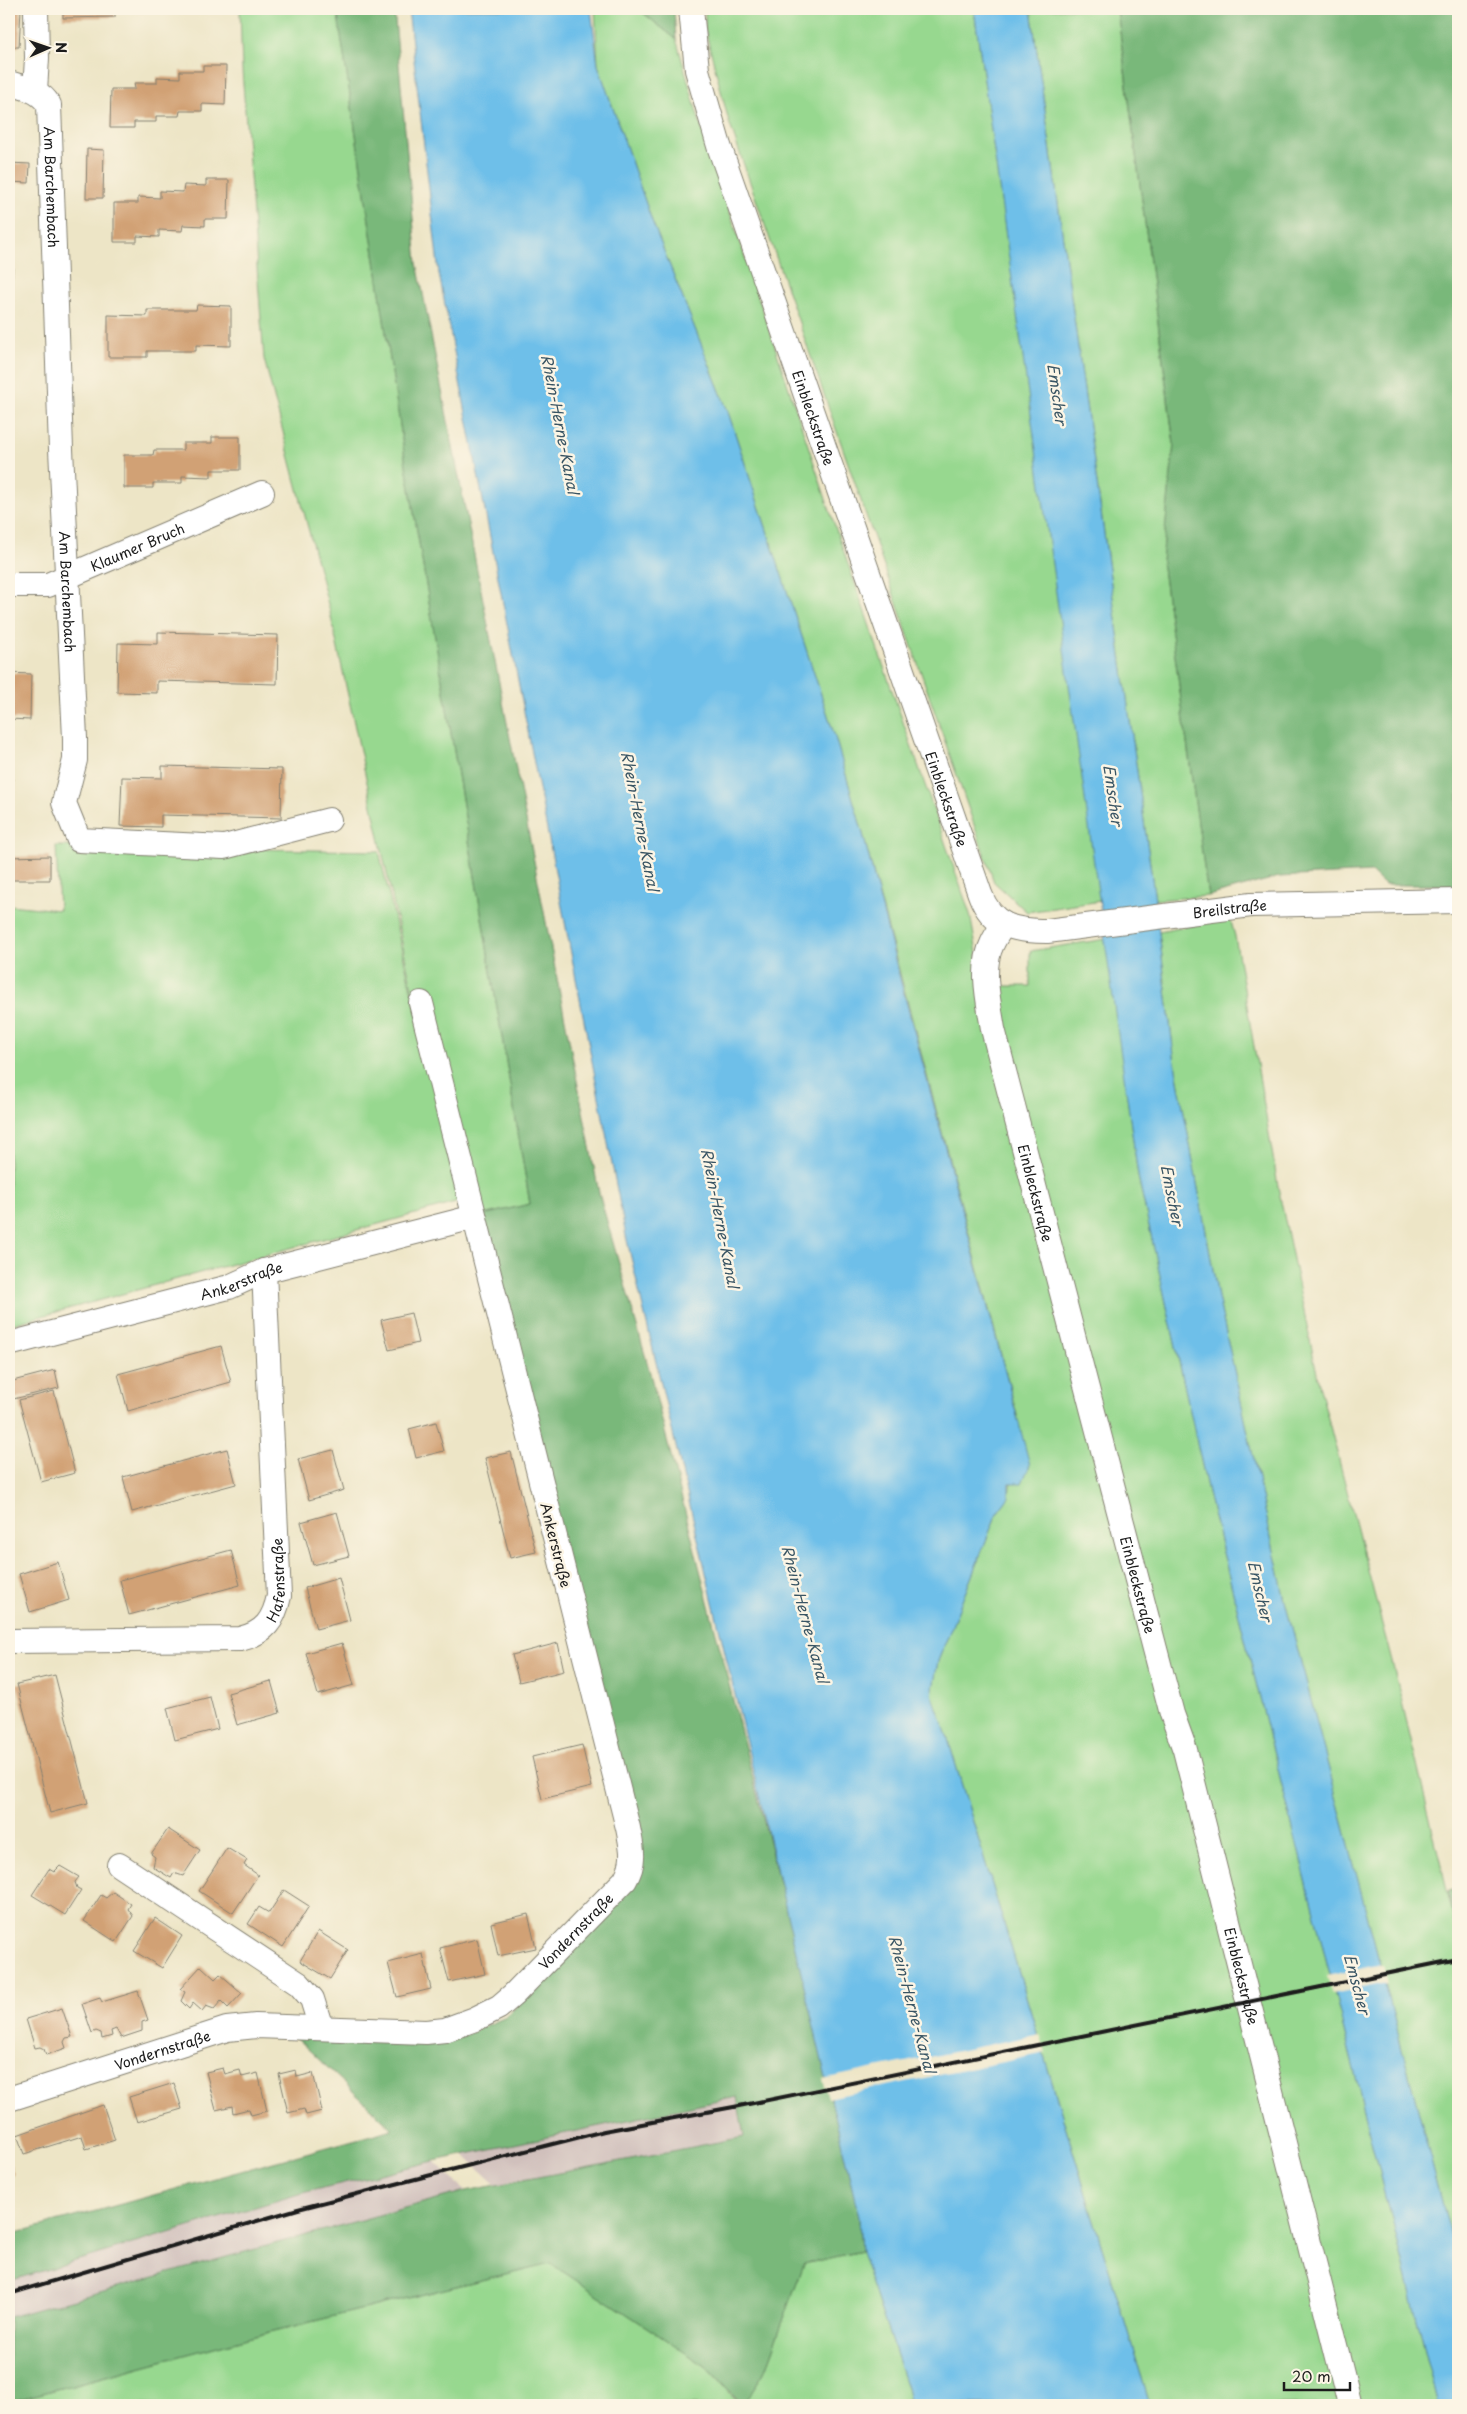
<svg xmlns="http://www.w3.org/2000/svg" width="1467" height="2414" font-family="'Playpen Sans',sans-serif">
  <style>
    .industrial { fill: #d0c0bc }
    .green { fill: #97d88f; stroke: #5a7a56 }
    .forest { fill: #79b87a; stroke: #4a6a4b }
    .water { fill: #6ebfe9; stroke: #456e82 }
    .pier { fill: #ede5c6 }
    .building { fill: #d1a174 }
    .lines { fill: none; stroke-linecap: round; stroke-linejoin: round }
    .minor-casing { stroke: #848071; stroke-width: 26 }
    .minor { stroke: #fff; stroke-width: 24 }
    .rail { stroke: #1c1c1c; stroke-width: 4 }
    .labels { text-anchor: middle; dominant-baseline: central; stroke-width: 5; stroke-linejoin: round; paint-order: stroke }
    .street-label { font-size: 14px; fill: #1c1c1c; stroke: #fcf5e5 }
    .water-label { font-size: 15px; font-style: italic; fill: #395564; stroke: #fcf5e5 }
  </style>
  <rect width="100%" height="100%" fill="#fcf5e5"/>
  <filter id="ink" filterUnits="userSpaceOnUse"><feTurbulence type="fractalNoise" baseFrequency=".02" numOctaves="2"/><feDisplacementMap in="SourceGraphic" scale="10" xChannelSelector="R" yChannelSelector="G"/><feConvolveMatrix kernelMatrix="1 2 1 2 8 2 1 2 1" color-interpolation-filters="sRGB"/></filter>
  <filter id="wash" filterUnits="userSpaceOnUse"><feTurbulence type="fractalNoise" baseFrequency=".0096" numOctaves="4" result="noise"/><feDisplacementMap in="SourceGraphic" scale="20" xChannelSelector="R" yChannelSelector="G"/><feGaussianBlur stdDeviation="1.12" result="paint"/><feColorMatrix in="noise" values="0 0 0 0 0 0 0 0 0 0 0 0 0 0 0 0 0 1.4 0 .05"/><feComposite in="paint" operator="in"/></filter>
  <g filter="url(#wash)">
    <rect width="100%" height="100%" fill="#ede5c6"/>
    <!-- industrial -->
    <g class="industrial">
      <polygon points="737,2097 744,2137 496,2185 464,2155 594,2125"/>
      <polygon points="434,2161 466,2191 9,2317 9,2281 302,2193"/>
    </g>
    <!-- green -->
    <g class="green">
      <polygon points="240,9 329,9 338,15 406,465 530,1204 483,1215 459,1202 9,1325 9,905 59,910 56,846 379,851 428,1062 329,608 264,359 242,70"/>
      <polygon points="595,9 638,9 676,39 700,123 839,538 970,914 983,986 1030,986 1030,951 1106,939 1138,1176 1210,1501 1439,2405 1150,2405 947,1736 932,1694 938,1661 997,1513 1009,1497 1017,1415 863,834 835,737 727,409 652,221 598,65"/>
      <polygon points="705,9 974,9 1101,901 1027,912 994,882 729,122 705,29"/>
      <polygon points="1031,9 1117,9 1174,445 1162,561 1208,896 1155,900"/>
      <polygon points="1230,918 1235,936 1279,1192 1320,1388 1397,1681 1458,1937 1458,2263 1285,1601 1218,1297 1175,1064 1159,932"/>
      <polygon points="861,2251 907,2388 911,2405 743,2405 763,2375 804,2264"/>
      <polygon points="550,2263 707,2367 741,2405 9,2405 9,2402 270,2332"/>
    </g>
    <!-- forest -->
    <g class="forest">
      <polygon points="329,9 394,9 417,263 599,1193 649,1369 784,1901 859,2217 861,2251 804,2264 763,2375 743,2405 707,2367 550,2263 270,2332 9,2402 9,2317 466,2191 744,2137 737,2097 434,2161 302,2193 9,2281 9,2235 393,2129 295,2037 451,2041 506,2017 631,1887 483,1215 530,1204 406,465 338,16"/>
      <polygon points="638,9 674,9 676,39"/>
      <polygon points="1117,9 1458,9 1458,885 1385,885 1371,872 1279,877 1208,896 1162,561 1174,444"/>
      <polygon points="1458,1889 1458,1937 1448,1891"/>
    </g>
    <!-- water -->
    <g class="water">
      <polygon points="408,9 591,9 598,65 652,221 727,409 835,737 863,834 897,967 1030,1465 1022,1483 1009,1483 1009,1497 997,1513 938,1661 932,1694 947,1736 1150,2405 911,2405 907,2388 861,2251 859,2217 626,1236 439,274"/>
      <polygon points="974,9 1031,9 1155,900 1175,1064 1218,1297 1285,1601 1458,2263 1458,2405 1439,2405 1210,1501 1138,1176"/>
    </g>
    <!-- pier -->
    <g class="pier">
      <polygon points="1382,1964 1387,1983 1332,1994 1327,1976"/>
      <polygon points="1040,2034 1046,2053 828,2098 823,2079"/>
    </g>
    <g id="blocks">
      <!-- building -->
      <g class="building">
        <polygon points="9,9 21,9 19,47 9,47"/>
        <polygon points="63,9 115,9 115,17 63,18"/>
        <polygon points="203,66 226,66 225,105 202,104 202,111 180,111 179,116 156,116 156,122 134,122 134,128 110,128 111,89 135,89 134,83 157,83 157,77 180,78 180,71 203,71"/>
        <polygon points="87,149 104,150 103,198 86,198"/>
        <polygon points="9,163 30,164 29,183 9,182"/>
        <polygon points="206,180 229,180 228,219 205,219 205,226 183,225 182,231 159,230 159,237 137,236 137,242 114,242 114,203 138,203 138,197 160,198 160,191 183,192 184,185 206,186"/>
        <polygon points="9,262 13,262 12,294 9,294"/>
        <polygon points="197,305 231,306 231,346 196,345 196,351 147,351 147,357 108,357 108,315 147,316 147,310 196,310"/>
        <polygon points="212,437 240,437 240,470 211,470 211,477 182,476 182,483 153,483 153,488 124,488 124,455 153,455 154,450 183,450 183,443 212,443"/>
        <polygon points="158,632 278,635 277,684 157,681 157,693 117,692 118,643 158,644"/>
        <polygon points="9,673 31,674 30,720 9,719"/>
        <polygon points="162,766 282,769 281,818 161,815 161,827 120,826 122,777 162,778"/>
        <polygon points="9,769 13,769 12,822 9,822"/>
        <polygon points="50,856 50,880 9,880 9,857"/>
        <polygon points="411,1313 418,1343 389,1350 381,1320"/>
        <polygon points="221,1346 231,1382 128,1411 118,1374"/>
        <polygon points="55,1370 59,1388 9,1400 9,1382"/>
        <polygon points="54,1391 75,1473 41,1482 19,1400"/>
        <polygon points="436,1422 444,1451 416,1458 409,1429"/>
        <polygon points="227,1449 236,1484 132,1512 123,1477"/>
        <polygon points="333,1450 344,1490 309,1500 298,1459"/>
        <polygon points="511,1452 536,1552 510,1558 485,1458"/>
        <polygon points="337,1512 349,1556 313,1565 301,1522"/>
        <polygon points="231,1550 240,1585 129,1615 120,1580"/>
        <polygon points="58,1562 69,1600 30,1612 19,1574"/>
        <polygon points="339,1578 350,1620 316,1629 305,1588"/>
        <polygon points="342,1643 354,1685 318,1695 306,1653"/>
        <polygon points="558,1643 564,1671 519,1682 512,1655"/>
        <polygon points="55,1675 88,1803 50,1813 17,1684"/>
        <polygon points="271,1681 280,1713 237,1725 228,1693"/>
        <polygon points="210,1697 218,1729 175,1740 167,1708"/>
        <polygon points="582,1745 592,1787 542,1799 532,1757"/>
        <polygon points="168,1829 200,1850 183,1876 174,1873 171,1878 153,1867 155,1857 151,1854"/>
        <polygon points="227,1848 247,1860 244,1865 258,1875 233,1913 199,1891"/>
        <polygon points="60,1866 79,1877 75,1882 77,1888 81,1890 65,1915 32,1895 49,1869 54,1872"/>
        <polygon points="284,1890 309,1906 283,1947 248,1924 259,1907 269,1913"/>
        <polygon points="113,1892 131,1904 128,1909 133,1916 116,1942 84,1921 101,1895 106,1898"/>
        <polygon points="528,1914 536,1948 498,1956 491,1923"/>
        <polygon points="155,1918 182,1936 162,1968 134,1951"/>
        <polygon points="318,1931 348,1950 330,1979 300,1961"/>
        <polygon points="477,1939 485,1974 449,1982 440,1948"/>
        <polygon points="423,1954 431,1989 397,1997 388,1963"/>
        <polygon points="201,1966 215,1979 220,1974 242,1993 228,2008 221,2001 214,2009 206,2006 202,2011 193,2003 189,2009 181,2001 185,1992 180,1989"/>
        <polygon points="138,1991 148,2020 142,2022 142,2031 121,2038 116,2029 111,2031 112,2036 102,2039 101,2033 96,2031 92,2033 82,2004 100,1998 102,2002"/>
        <polygon points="62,2008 72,2037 66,2038 64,2042 66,2048 46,2055 44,2049 40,2047 35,2048 26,2019"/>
        <polygon points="223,2068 225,2074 240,2070 242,2077 258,2073 267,2111 251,2115 249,2109 233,2113 232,2106 216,2110 206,2072"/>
        <polygon points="296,2070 297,2077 313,2073 322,2111 306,2115 304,2109 288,2113 279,2074"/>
        <polygon points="174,2083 182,2109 137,2122 129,2097"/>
        <polygon points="103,2105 115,2140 86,2149 82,2136 24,2154 17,2135"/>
        <polygon points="9,2161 14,2175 9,2177"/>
      </g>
    </g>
  </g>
  <g filter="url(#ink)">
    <use href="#blocks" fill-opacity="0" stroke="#848071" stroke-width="1"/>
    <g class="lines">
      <!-- minor casing -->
      <g class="minor-casing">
        <g id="minor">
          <path id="s1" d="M691,9L697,70L719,146L980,894C992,927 1015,931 1047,931L1251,905L1458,901"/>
          <path id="s2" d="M9,83C25,88 40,90 49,105L61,449L75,738V760L64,803L79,840L224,847L329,820"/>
          <polyline points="35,91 37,58 36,9"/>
          <path id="s3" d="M9,585H48L262,493"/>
          <path id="s4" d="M1004,924C1000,930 995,937 992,944C980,968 989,1003 993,1029L1172,1714L1185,1750L1350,2405"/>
          <path id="s5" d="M9,1344L229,1287L264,1271L474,1217"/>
          <path id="s6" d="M9,1641L240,1639C265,1633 274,1620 279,1596L264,1271"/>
          <polyline points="119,1865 299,1984 312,1999 321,2028"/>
          <path id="s7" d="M9,2099L227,2029L256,2026L426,2032L445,2030L475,2019L499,2007L513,1995L625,1880C636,1861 632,1848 628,1828L421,1003"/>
        </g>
      </g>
      <!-- minor -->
      <use href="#minor" class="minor"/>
      <!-- rail -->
      <polyline class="rail" points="9,2294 298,2209 604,2131 739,2106 1458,1959"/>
    </g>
  </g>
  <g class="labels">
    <!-- street labels -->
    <g class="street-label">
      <text stroke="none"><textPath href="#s2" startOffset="129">Am Barchembach</textPath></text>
      <text stroke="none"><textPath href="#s1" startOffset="428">Einbleckstraße</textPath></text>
      <text stroke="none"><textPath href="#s3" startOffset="136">Klaumer Bruch</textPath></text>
      <text stroke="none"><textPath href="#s2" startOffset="534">Am Barchembach</textPath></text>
      <text stroke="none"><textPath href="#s1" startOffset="832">Einbleckstraße</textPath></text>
      <text stroke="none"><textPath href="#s1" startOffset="1200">Breilstraße</textPath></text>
      <text stroke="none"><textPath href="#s4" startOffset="279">Einbleckstraße</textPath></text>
      <text stroke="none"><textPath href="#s5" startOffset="241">Ankerstraße</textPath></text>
      <text transform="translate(556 1545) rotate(76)">Ankerstraße</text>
      <text stroke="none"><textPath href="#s6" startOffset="309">Hafenstraße</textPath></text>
      <text stroke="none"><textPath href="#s4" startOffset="684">Einbleckstraße</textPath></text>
      <text stroke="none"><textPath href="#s7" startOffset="614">Vondernstraße</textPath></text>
      <text stroke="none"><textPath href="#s4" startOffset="1089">Einbleckstraße</textPath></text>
      <text stroke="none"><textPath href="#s7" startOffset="161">Vondernstraße</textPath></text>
    </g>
    <!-- water labels -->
    <g class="water-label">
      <text transform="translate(1058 394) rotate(82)">Emscher</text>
      <text transform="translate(561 424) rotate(79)">Rhein-Herne-Kanal</text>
      <text transform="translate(1114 795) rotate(82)">Emscher</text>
      <text transform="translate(641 821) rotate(79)">Rhein-Herne-Kanal</text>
      <text transform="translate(1173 1195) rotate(79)">Emscher</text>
      <text transform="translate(721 1218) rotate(79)">Rhein-Herne-Kanal</text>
      <text transform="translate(1261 1591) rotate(77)">Emscher</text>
      <text transform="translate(806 1614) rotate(75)">Rhein-Herne-Kanal</text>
      <text transform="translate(1358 1984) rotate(75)">Emscher</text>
      <text transform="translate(913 2004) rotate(75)">Rhein-Herne-Kanal</text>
    </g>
  </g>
  <!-- margin -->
  <rect width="1467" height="2414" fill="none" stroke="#fcf5e5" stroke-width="30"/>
  <!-- north arrow -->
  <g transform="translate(48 48) rotate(88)" stroke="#fcf5e5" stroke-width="4" paint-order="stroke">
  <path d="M0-4L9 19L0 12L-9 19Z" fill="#1c1c1c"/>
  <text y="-8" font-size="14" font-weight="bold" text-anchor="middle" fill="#1c1c1c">N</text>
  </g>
  <!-- scale -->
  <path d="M1284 2382v8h66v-8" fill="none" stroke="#1c1c1c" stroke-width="2.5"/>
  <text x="1292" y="2382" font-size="15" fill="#1c1c1c" stroke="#fcf5e5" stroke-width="4" paint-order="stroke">20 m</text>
</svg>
